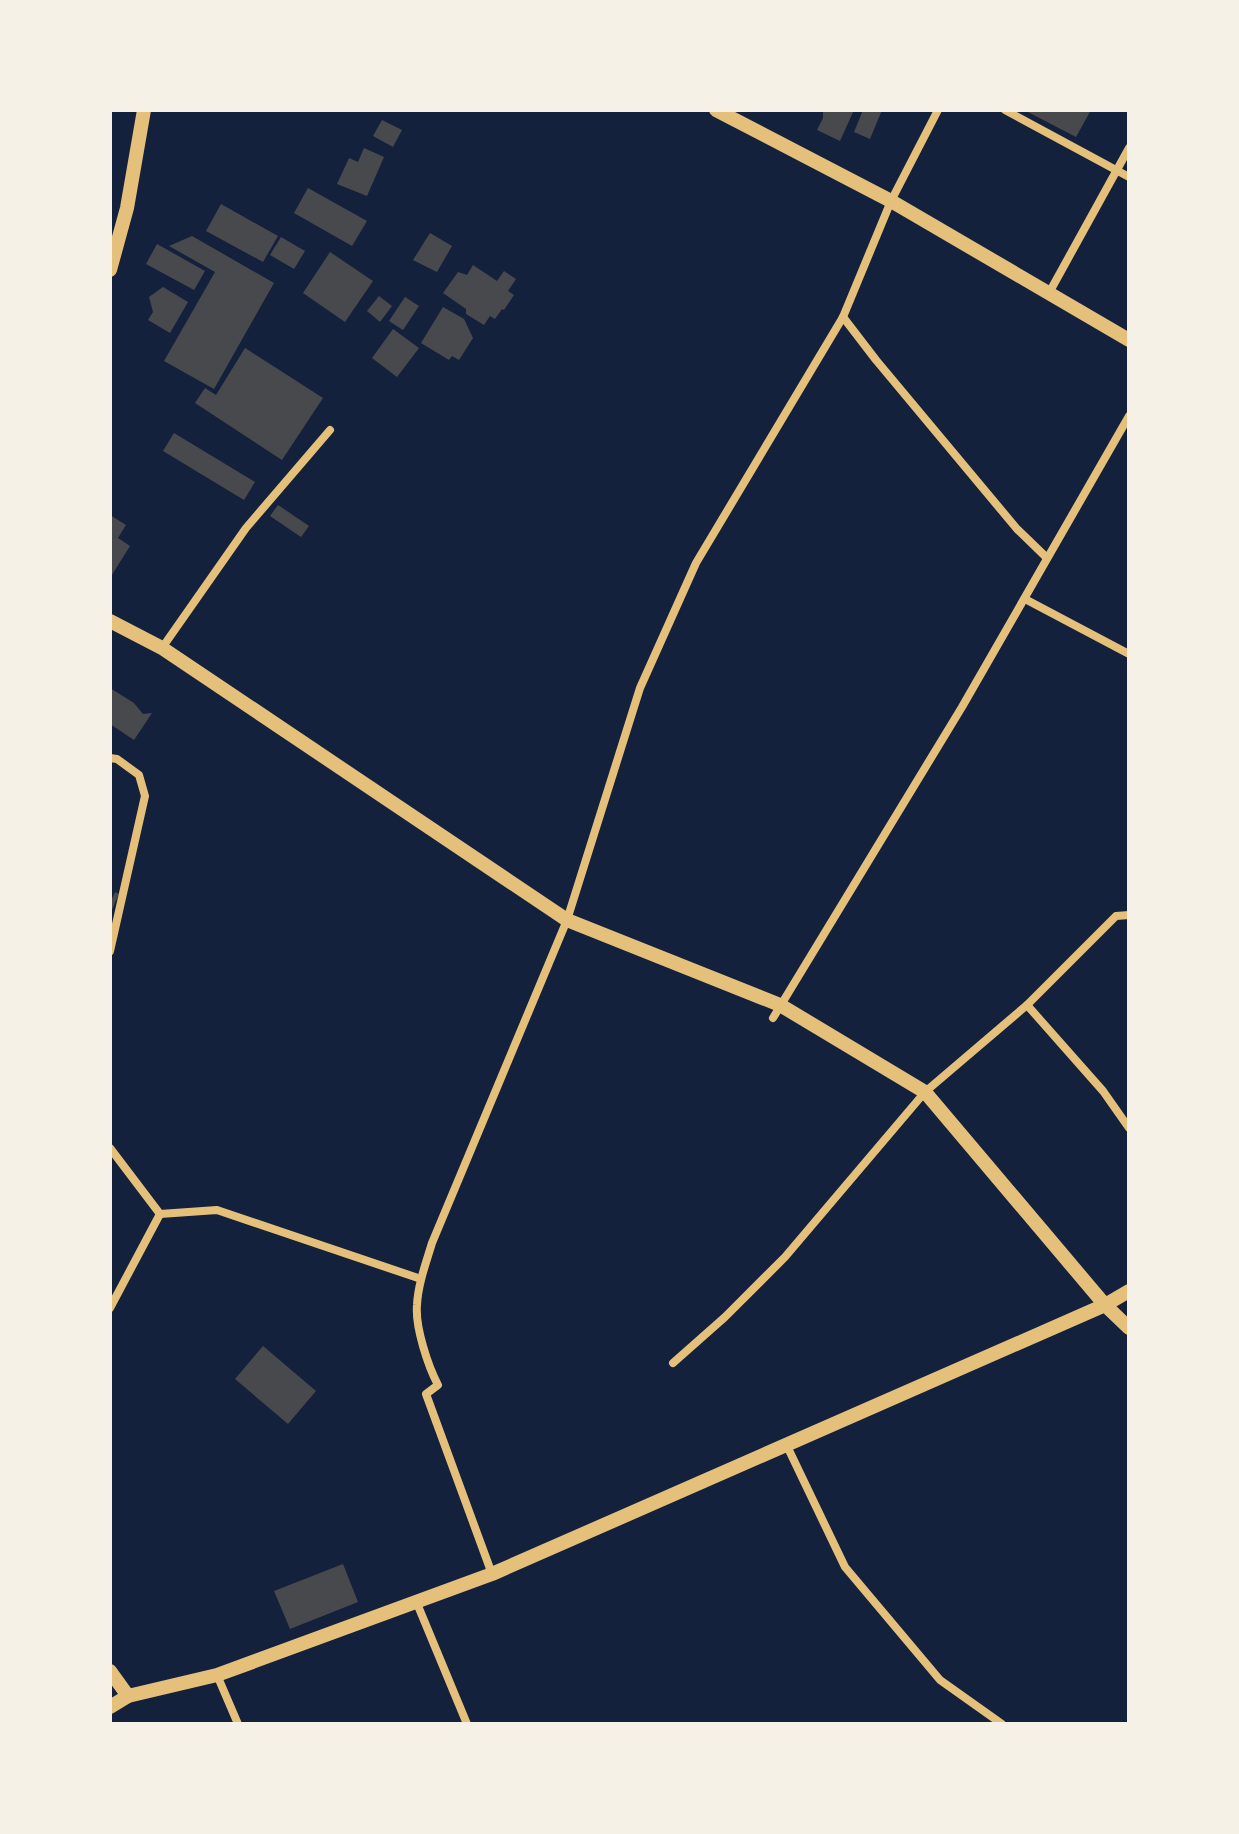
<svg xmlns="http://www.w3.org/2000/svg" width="1239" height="1834" font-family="Karla,sans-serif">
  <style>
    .building { fill: #48494c }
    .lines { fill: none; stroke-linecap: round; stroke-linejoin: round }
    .minor { stroke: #e5c07b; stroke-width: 8 }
    .tertiary { stroke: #e5c07b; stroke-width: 14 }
  </style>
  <rect width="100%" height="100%" fill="#14213d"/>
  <!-- building -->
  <g class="building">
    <polygon points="823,110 854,110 840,141 817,130 823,118"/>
    <polygon points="863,110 882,110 870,139 854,132"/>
    <polygon points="1024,110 1091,110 1076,137"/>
    <polygon points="382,120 402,130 393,147 373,136"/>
    <polygon points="364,148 384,157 367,196 337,184 349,158 358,162"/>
    <polygon points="308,188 367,221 352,246 294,213"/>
    <polygon points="221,204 278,236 263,262 206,231"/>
    <polygon points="430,233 452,246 437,272 413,260"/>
    <polygon points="192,236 274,283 214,389 164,361 215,272 169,246"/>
    <polygon points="281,237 305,251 294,269 270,255"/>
    <polygon points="157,244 205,271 194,290 146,264"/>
    <polygon points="330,252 373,281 345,322 303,293"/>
    <polygon points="473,265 497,281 504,271 516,279 508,291 514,295 504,310 502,309 495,319 490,316 484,325 466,314 466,309 443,293 458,272 467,275"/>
    <polygon points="163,287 188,302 170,333 148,320 153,312 149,297"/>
    <polygon points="379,296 392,306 380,322 367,311"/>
    <polygon points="405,297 419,306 403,330 389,321"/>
    <polygon points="443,307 464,319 473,338 459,360 452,356 449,360 421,343"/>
    <polygon points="393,329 419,348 397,377 372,358"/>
    <polygon points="245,348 323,398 282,460 195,403 205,388 216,395"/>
    <polygon points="174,433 255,482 244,500 163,451"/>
    <polygon points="278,505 309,526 301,537 270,516"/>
    <polygon points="110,515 126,525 118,538 130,546 110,578"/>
    <polygon points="110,688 134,703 143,714 152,713 134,740 110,724"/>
    <polygon points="115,892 119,894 110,914 110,903"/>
    <polygon points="263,1346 316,1391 288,1424 235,1379"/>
    <polygon points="343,1564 358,1602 290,1629 274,1591"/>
  </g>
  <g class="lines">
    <!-- minor -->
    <g class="minor">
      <polyline points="1005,110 1129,177"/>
      <polyline points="1049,293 1129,148"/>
      <polyline points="843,317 876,360 1017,529 1047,558"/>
      <polyline points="1025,599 1129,654"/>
      <polyline points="162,648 246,528 330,430"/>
      <polyline points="110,758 117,759 139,775 145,796 110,951"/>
      <polyline points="1027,1005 1103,1091 1129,1128"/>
      <polyline points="773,1018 962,707 1129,416"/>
      <polyline points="110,1148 160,1214"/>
      <polyline points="160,1214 217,1210 421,1279"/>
      <polyline points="110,1308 160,1214"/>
      <polyline points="673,1363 725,1317 785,1257 925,1092 1027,1005 1116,916 1129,915"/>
      <polyline points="787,1446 845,1567 940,1680 1002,1724"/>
      <path d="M492,1574L426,1394L438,1385C428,1366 415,1327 417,1305C418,1284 426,1263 432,1243L567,920L640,688L696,563L843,317L891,201L938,110"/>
      <polyline points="416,1601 467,1724"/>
      <polyline points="217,1675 238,1724"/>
    </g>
    <!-- tertiary -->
    <g class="tertiary">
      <polyline points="716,110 891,201 1129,340"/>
      <polyline points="110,270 127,208 144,110"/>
      <polyline points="110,621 162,648 567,920 780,1005 925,1092 1105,1305 1129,1328"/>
      <polyline points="110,1671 128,1696"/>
      <polyline points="110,1707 128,1696 217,1675 492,1574 1105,1305 1129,1291"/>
    </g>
  </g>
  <!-- border -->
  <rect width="1239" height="1834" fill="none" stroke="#f6f1e7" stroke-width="224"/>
</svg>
